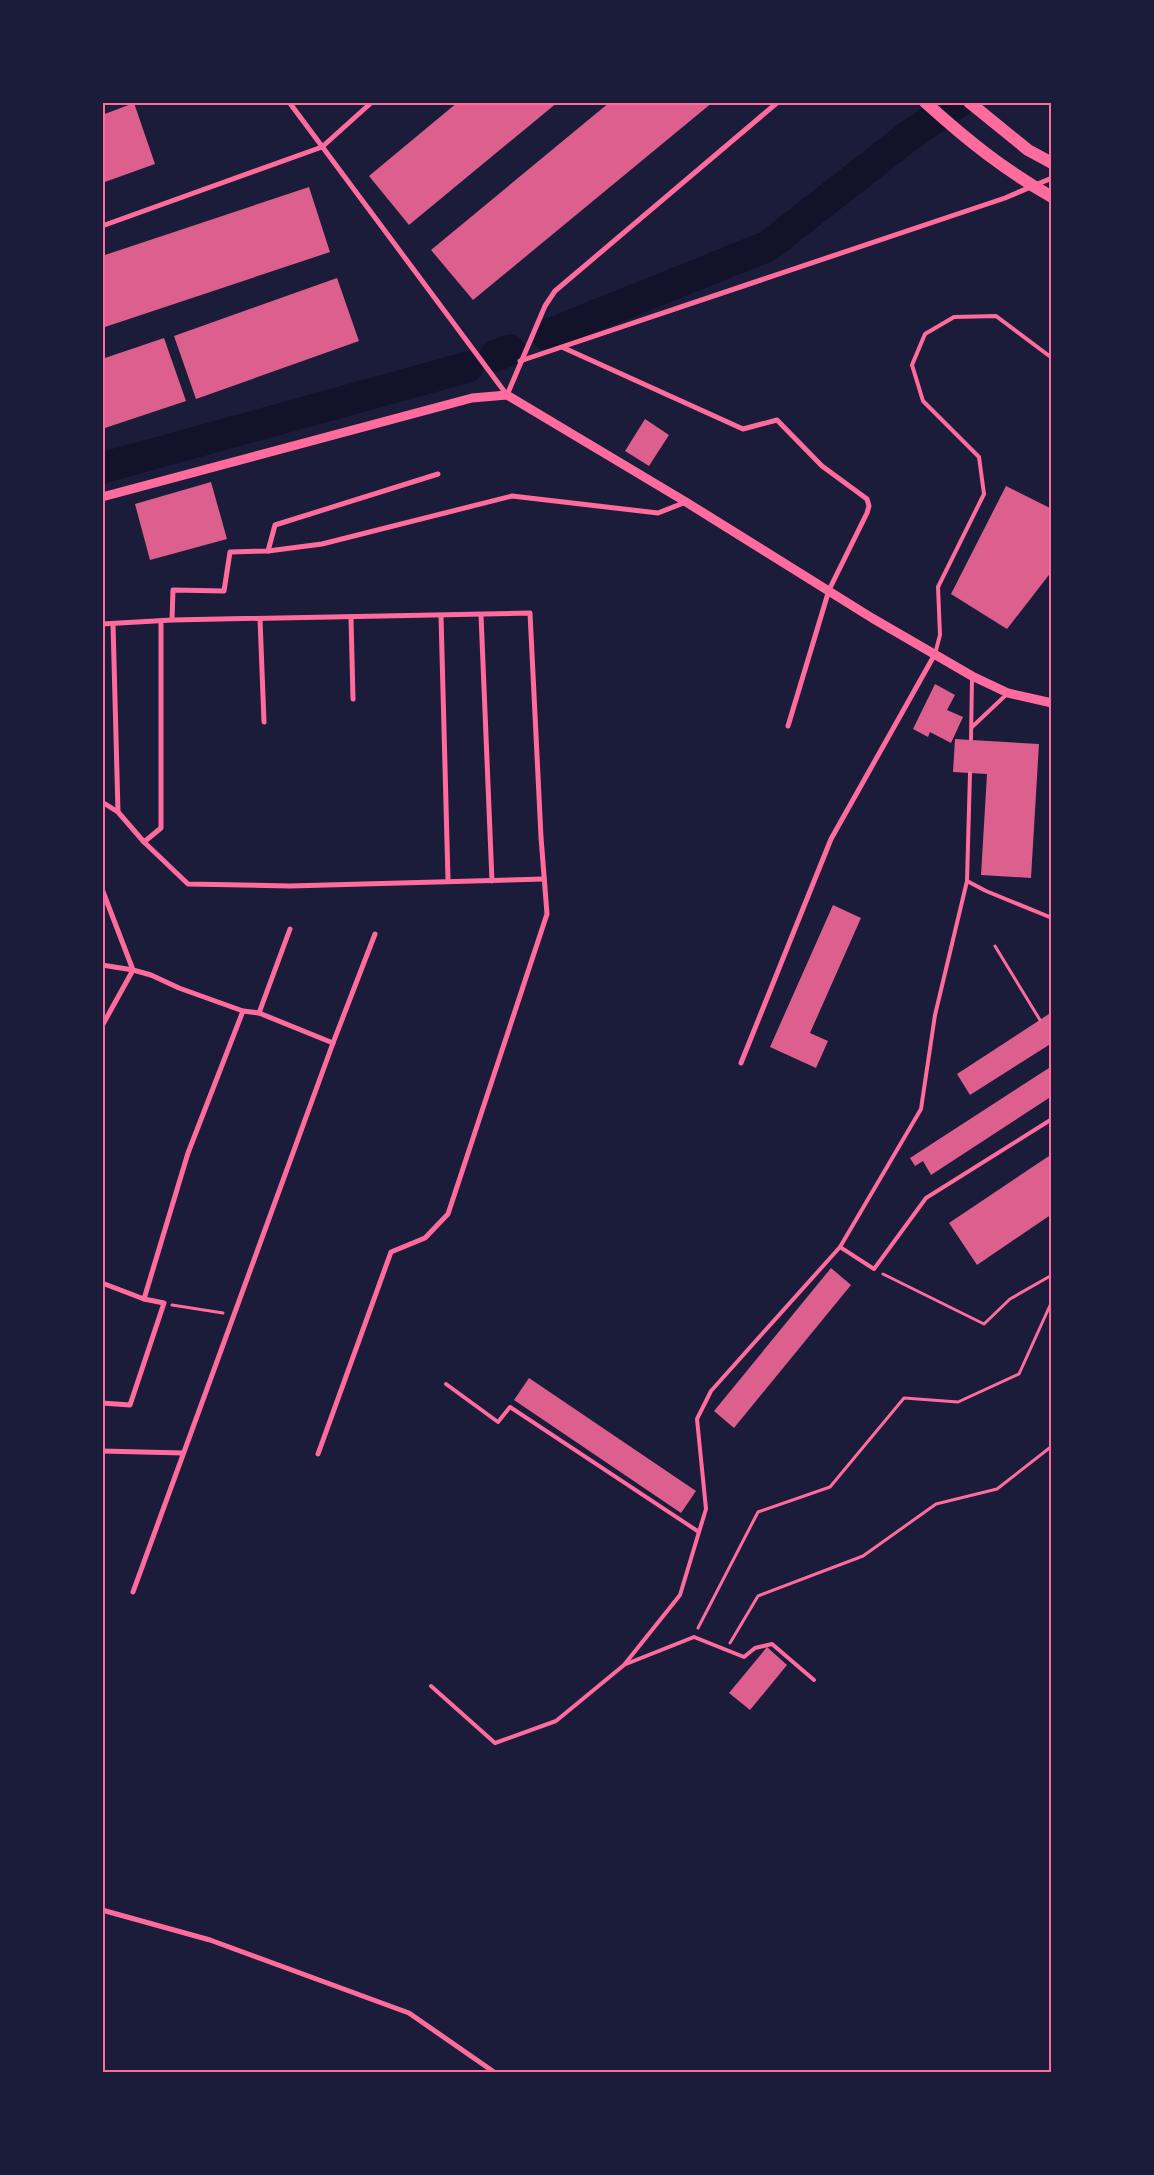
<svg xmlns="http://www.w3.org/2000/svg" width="1154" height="2175" font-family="Raleway,sans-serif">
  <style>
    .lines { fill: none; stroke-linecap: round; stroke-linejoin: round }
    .river { stroke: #12122b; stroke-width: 31 }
    .building { fill: #dd5f8e }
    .path { stroke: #ff6b9d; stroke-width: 3 }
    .service { stroke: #ff6b9d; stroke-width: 4 }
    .minor { stroke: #ff6b9d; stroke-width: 5 }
    .tertiary { stroke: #ff6b9d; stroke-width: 9 }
    .primary { stroke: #ff6b9d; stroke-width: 12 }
    .neatline { fill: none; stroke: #ff6b9d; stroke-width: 2 }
  </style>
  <rect width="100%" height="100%" fill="#1b1b3a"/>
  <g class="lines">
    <!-- river -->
    <g class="river">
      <polyline points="547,335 768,246 906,138 959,102"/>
      <polyline points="495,356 510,350"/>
      <polyline points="102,468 468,367"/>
    </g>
  </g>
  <!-- building -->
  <g class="building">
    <polygon points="458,102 558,102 409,225 369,176"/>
    <polygon points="610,102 713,102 473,300 431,250"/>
    <polygon points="134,103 155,164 102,183 102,115"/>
    <polygon points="309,187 330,252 102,328 102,256"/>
    <polygon points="337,278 359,341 196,399 174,336"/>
    <polygon points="164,338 186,401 102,429 102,359"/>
    <polygon points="645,419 669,435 649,466 625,451"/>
    <polygon points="211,482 227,539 150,560 135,504"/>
    <polygon points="1006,486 1052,509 1052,571 1007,629 951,594"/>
    <polygon points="935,684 955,695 947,710 963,717 951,743 930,732 928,737 913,729"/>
    <polygon points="955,739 1039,744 1031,878 981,875 987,774 953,772"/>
    <polygon points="833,905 861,918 810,1033 828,1041 816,1068 770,1047"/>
    <polygon points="1052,1012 1052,1043 970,1095 957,1074"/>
    <polygon points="1052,1066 1052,1096 931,1175 923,1161 915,1166 910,1158"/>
    <polygon points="1052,1154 1052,1214 977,1265 949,1223"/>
    <polygon points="831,1268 851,1285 734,1428 714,1411"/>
    <polygon points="529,1378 696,1491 681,1513 514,1400"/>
    <polygon points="767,1647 787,1665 750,1710 729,1693"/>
  </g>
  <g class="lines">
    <!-- path -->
    <g class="path">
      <polyline points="995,946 1040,1020"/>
      <polyline points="883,1274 984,1324 1010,1299 1052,1275"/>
      <polyline points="172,1305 223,1313"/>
      <polyline points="698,1628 758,1512 830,1487 904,1398 958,1402 1019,1374 1052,1301"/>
      <polyline points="730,1643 758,1596 863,1556 936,1504 997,1489 1052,1446"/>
    </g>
    <!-- service -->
    <g class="service">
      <polyline points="935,654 940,635 938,587 984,494 979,457 923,401 912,365 925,334 954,317 996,316 1052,358"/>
      <polyline points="972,727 1008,693"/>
      <polyline points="971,739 972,678"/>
      <polyline points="970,773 967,881 986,891 1052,918"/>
      <polyline points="967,881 935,1015 921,1109 840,1247 874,1269 926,1198 1052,1119"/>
      <polyline points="446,1384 498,1422 510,1407 699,1532 706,1509 697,1419 711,1391 840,1247"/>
      <polyline points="626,1664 694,1637 744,1657 755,1648 772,1644 814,1680"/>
      <polyline points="431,1686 495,1743 556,1721 624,1665 680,1595 699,1532"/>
    </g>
    <!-- minor -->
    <g class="minor">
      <polyline points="289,102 507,395"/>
      <polyline points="102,226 322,147 372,102"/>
      <polyline points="564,348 743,429 777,420 822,466 867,499 869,506 867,513 829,590 788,726"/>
      <polyline points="520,361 1005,198 1052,178"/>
      <polyline points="507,395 545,306 555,291 778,102"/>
      <polyline points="268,551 275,525 438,474"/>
      <polyline points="481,615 492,881"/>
      <polyline points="441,616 448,880"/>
      <polyline points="351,618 353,699"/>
      <polyline points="260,619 264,722"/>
      <polyline points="172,620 173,590 224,591 230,552 268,551 322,544 512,496 658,513 686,502"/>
      <polyline points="102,624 172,620 530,613 541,837 547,914 448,1214 425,1238 391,1252 318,1454"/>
      <polyline points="113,624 118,812"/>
      <polyline points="102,802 118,812 144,842 188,884 290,886 544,879"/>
      <polyline points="144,842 161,828 161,621"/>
      <polyline points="102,889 133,970"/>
      <polyline points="102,965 133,970 151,975 179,988 243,1011 259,1013 333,1043"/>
      <polyline points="259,1013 290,929"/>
      <polyline points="102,1026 133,970"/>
      <polyline points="741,1063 831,839 935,654"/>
      <polyline points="102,1283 144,1299"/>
      <polyline points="102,1403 130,1405 164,1303 144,1299 188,1153 243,1011"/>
      <polyline points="102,1451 183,1453"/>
      <polyline points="133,1592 333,1043 375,934"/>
      <polyline points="102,1910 210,1940 409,2013 494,2072"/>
    </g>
    <!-- tertiary -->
    <polyline class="tertiary" points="102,497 472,398 507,395 686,502 872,618 972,676 1008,693 1052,703"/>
    <!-- primary -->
    <g class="primary">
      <path d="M925,102C967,140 1003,169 1052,197"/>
      <polyline points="969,102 1028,150 1052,163"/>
    </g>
  </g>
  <!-- border -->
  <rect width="1154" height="2175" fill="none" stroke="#1b1b3a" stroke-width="208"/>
  <rect x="104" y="104" width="946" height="1967" class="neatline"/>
</svg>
